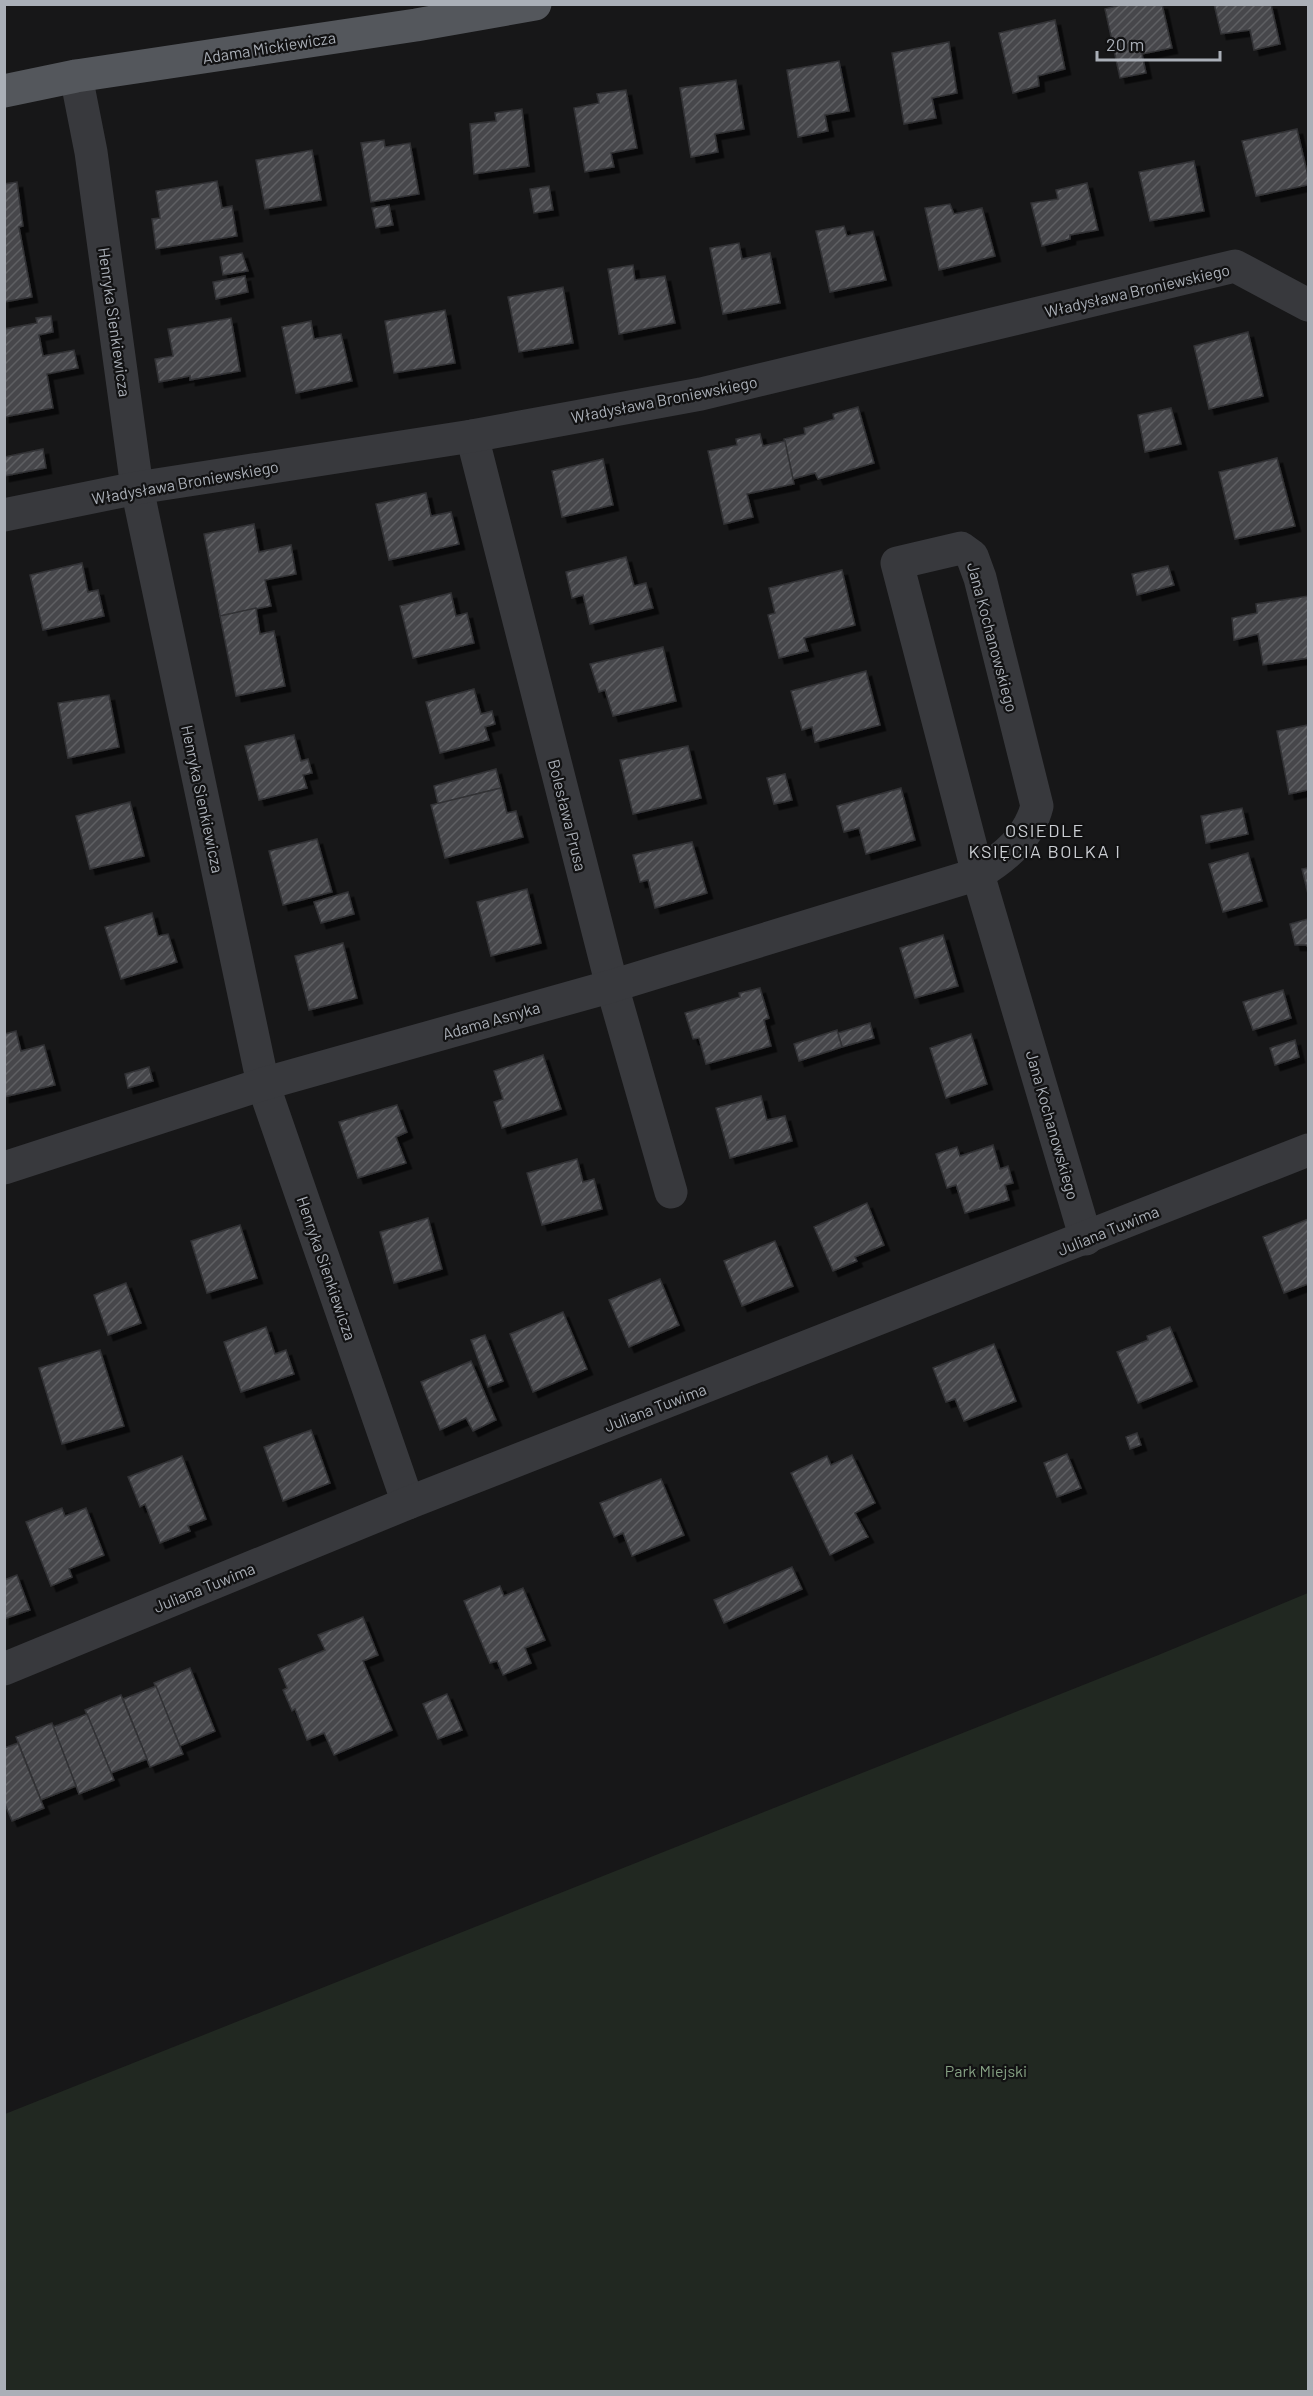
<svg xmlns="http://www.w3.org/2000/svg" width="1313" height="2396" font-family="Barlow,sans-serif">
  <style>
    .green { fill: #212821 }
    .building { fill: url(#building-hatch); stroke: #313134; stroke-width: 1.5; filter: url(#shadow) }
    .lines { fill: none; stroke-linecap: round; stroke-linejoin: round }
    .minor { stroke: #38393d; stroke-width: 33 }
    .major { stroke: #54575c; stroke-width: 33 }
    .labels { text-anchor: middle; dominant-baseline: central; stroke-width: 4.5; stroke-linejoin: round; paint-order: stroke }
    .street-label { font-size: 16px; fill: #aaafb7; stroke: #121213 }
    .park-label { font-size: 16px; fill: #85a083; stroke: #121213 }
    .neighbourhood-label { font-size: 18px; letter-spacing: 1.5px; fill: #cbced3; stroke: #121213 }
  </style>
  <defs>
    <pattern id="building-hatch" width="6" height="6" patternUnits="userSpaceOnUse" patternTransform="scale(1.5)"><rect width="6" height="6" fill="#46474b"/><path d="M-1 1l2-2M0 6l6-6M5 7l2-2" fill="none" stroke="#5e5f63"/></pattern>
    <filter id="shadow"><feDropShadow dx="5.5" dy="5.5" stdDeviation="0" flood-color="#0009"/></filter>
  </defs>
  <rect width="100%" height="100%" fill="#171718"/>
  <!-- green -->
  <polygon class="green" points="1308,1593 1308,2391 5,2391 5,2114 1156,1656"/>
  <!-- building -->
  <g class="building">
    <polygon points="1124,4 1162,4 1172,48 1142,54 1146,73 1120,78 1105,9"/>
    <polygon points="1214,4 1271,4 1280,44 1254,50 1250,30 1221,34"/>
    <polygon points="1055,20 1065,69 1038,76 1039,86 1013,93 999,33"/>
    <polygon points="949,42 957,93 932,98 936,118 904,124 892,53"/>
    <polygon points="839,61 849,111 825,115 828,131 798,137 787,70"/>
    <polygon points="736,80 744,129 715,134 718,152 691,157 680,88"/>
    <polygon points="626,90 637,148 611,153 614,167 585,172 574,108 599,103 597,94"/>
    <polygon points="522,109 529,166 474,174 470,124 496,121 495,113"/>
    <polygon points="1297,129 1308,176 1308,185 1256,196 1242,141"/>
    <polygon points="384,140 385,147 410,143 419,194 371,202 361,143"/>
    <polygon points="312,150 321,200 265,209 256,160"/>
    <polygon points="1194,161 1204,211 1150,221 1139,172"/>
    <polygon points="217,181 222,208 232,206 237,236 156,249 152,219 160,218 156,191"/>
    <polygon points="17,182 23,226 19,227 32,297 4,302 4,184"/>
    <polygon points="1087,183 1098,230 1070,235 1070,239 1042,246 1031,203 1058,199 1056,190"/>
    <polygon points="549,186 553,210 534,213 530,189"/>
    <polygon points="950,204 954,214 982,208 995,256 939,270 925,208"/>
    <polygon points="389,205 393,225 376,228 372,208"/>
    <polygon points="844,226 847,236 873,231 886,280 830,292 816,231"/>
    <polygon points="739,243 742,259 770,253 780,303 723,314 710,248"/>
    <polygon points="242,253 248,271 223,275 220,257"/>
    <polygon points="633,265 635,280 665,276 675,323 619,334 608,269"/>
    <polygon points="245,276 248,292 216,299 213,282"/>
    <polygon points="563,287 573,343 519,352 508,297"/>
    <polygon points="445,310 455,363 394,373 385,321"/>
    <polygon points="51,316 53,332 39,335 43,356 74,350 78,368 47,374 53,408 4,417 4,329 37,323 36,318"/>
    <polygon points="231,318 240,371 190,380 190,376 159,382 155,359 173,356 168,329"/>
    <polygon points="311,321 314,339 341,334 352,381 296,393 282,327"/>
    <polygon points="1248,332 1263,396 1209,409 1194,346"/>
    <polygon points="858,407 874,463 818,479 815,473 793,479 784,439 805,434 804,428 834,419 833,414"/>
    <polygon points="1171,408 1181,444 1145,452 1138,415"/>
    <polygon points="760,434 763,446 785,441 794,484 747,494 753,517 724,524 708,451 737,445 736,439"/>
    <polygon points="43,449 46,468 4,476 4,457"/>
    <polygon points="1277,458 1295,526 1235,539 1219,472"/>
    <polygon points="603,459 613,505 562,517 552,471"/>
    <polygon points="426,493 431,516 451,512 459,544 389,560 376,504"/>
    <polygon points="254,524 259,552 291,545 296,574 265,580 271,606 220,616 204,534"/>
    <polygon points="626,557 634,586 646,583 653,608 590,624 583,595 572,598 566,572"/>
    <polygon points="82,563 88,592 98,590 104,616 43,630 30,575"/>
    <polygon points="1168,566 1174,585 1137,595 1132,574"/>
    <polygon points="842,570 855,625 804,638 808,651 779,658 768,615 775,613 769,588"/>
    <polygon points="451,593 456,616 467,613 474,643 413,658 400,606"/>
    <polygon points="1308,596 1308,658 1263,665 1258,634 1234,640 1232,618 1257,613 1256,604"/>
    <polygon points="256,608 260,634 274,631 285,686 236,696 220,616"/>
    <polygon points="663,647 676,701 613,716 605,690 599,692 590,664"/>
    <polygon points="866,671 880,725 815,742 812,727 802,730 791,691"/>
    <polygon points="474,689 481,714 492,711 495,724 485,727 489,740 440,753 426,702"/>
    <polygon points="109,695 119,747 68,758 58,703"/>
    <polygon points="1308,725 1308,790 1289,794 1277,731"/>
    <polygon points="294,735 301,761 308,759 312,773 303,775 307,788 259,800 245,746"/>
    <polygon points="688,746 701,798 633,814 620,760"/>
    <polygon points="496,769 501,788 438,804 434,786"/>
    <polygon points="785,774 792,800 774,804 767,778"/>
    <polygon points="501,788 507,813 516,811 523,837 445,858 431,805"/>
    <polygon points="901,788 915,840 866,854 859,828 844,832 837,806"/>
    <polygon points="130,802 144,856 90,869 76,816"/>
    <polygon points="1242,808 1248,834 1206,843 1201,816"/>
    <polygon points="317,839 332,892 283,905 269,851"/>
    <polygon points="692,842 707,893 655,908 648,880 640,882 633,855"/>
    <polygon points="1248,853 1262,901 1223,912 1209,864"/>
    <polygon points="1308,868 1308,894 1302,869"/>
    <polygon points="527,889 541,943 491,956 477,902"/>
    <polygon points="348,892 354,914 321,923 314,902"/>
    <polygon points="152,913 158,936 168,934 177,962 121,979 105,927"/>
    <polygon points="1308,919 1308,947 1306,945 1295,945 1290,924"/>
    <polygon points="943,935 958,986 915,998 900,948"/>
    <polygon points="343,943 357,998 309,1010 295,956"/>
    <polygon points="760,988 769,1018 764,1020 771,1046 706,1064 699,1038 693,1039 685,1013 740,997 739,993"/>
    <polygon points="1283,990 1291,1018 1253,1030 1243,1002"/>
    <polygon points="870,1023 874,1038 842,1047 838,1033"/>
    <polygon points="837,1030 842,1047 799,1061 794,1044"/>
    <polygon points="16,1031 21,1051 44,1045 55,1085 4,1097 4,1034"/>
    <polygon points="971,1034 987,1084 946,1098 930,1048"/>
    <polygon points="1295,1040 1299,1057 1275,1065 1270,1048"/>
    <polygon points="543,1055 561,1109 502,1128 494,1102 503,1099 494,1071"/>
    <polygon points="149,1067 153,1081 128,1088 125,1074"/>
    <polygon points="761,1096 767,1120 785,1116 792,1141 730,1158 716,1108"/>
    <polygon points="397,1105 407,1132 396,1137 406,1163 358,1178 339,1122"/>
    <polygon points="993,1145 1000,1169 1008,1166 1013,1183 1005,1185 1009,1200 965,1213 956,1185 947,1188 936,1154 957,1147 960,1156"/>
    <polygon points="577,1159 583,1182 594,1179 602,1209 542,1225 527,1173"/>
    <polygon points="867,1203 884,1245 855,1257 857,1261 833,1271 814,1227"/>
    <polygon points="428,1218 442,1269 394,1283 380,1232"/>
    <polygon points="1308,1219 1308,1284 1284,1293 1263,1237"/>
    <polygon points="240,1225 257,1278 207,1293 191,1241"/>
    <polygon points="775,1241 793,1286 742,1306 724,1261"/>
    <polygon points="660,1279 679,1325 629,1347 609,1300"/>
    <polygon points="126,1283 141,1323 108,1335 94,1295"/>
    <polygon points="563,1312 587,1369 533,1392 510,1334"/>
    <polygon points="266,1327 275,1354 286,1350 294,1374 241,1392 224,1342"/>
    <polygon points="1170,1327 1192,1381 1138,1403 1117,1352 1148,1340 1147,1336"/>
    <polygon points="485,1335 503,1381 488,1387 471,1340"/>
    <polygon points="994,1344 1016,1401 964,1421 955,1399 946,1402 933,1368"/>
    <polygon points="100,1350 124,1426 62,1444 39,1368"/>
    <polygon points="471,1361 496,1420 473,1431 466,1418 440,1430 421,1382"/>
    <polygon points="311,1430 330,1483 283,1501 264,1447"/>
    <polygon points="1137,1433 1141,1445 1130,1449 1126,1437"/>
    <polygon points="1067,1454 1081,1488 1057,1497 1044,1463"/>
    <polygon points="852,1455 875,1503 855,1513 868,1537 830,1555 791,1473 827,1456 831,1465"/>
    <polygon points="182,1456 206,1519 188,1526 190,1531 160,1543 145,1504 140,1507 128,1477"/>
    <polygon points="661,1479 684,1535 632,1556 623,1533 614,1537 600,1503"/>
    <polygon points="62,1508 65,1516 86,1508 104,1555 69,1569 72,1577 51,1586 26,1522"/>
    <polygon points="792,1567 802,1589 724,1623 714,1600"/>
    <polygon points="17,1575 30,1610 4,1619 4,1580"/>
    <polygon points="500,1586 504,1596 523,1588 545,1640 525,1648 531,1663 503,1675 497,1661 490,1663 464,1601"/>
    <polygon points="363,1617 378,1655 363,1661 392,1730 334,1755 324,1733 307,1740 295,1709 292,1711 283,1690 287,1688 279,1669 325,1650 318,1635"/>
    <polygon points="190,1668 215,1731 180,1746 154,1683"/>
    <polygon points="156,1686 183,1754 150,1767 123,1699"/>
    <polygon points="447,1694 462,1730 438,1739 423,1704"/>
    <polygon points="121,1695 147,1759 111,1773 85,1710"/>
    <polygon points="87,1714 114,1780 79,1794 53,1727"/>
    <polygon points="52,1723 76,1786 41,1800 16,1737"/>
    <polygon points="18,1743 44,1808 12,1821 4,1802 4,1748"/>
  </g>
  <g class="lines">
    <!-- minor -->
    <g class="minor">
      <polyline points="76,76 91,152 137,488 263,1084 408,1503"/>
      <polyline points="472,436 612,986 671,1192"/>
      <polyline points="4,515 137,488 472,436 701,394 1235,266 1308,305"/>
      <path d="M4,1168L263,1084L612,986L978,874C1005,857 1029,838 1037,806L980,578L972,556L961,548L897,563L978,874L1086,1239"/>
      <polyline points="4,1669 408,1503 1308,1150"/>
    </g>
    <!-- major -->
    <polyline class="major" points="4,91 76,76 416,25 535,4"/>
  </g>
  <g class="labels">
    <!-- street labels -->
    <g class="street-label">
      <text transform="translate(269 47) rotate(-9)">Adama Mickiewicza</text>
      <text transform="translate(1137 290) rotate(-13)">Władysława Broniewskiego</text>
      <text transform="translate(115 322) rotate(82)">Henryka Sienkiewicza</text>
      <text transform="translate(664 399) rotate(-11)">Władysława Broniewskiego</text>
      <text transform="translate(185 482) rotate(-10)">Władysława Broniewskiego</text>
      <text transform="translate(993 637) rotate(75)">Jana Kochanowskiego</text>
      <text transform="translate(203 799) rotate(78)">Henryka Sienkiewicza</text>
      <text transform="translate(568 815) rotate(76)">Bolesława Prusa</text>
      <text transform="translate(491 1020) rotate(-16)">Adama Asnyka</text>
      <text transform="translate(1053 1125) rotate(74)">Jana Kochanowskiego</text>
      <text transform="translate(1108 1230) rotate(-22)">Juliana Tuwima</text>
      <text transform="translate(327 1268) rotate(71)">Henryka Sienkiewicza</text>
      <text transform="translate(655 1407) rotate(-21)">Juliana Tuwima</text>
      <text transform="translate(204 1587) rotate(-22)">Juliana Tuwima</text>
    </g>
    <!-- park labels -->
    <g class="park-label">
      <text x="986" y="2070">Park Miejski</text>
    </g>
    <!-- neighbourhood labels -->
    <g class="neighbourhood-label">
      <text x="1045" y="830">OSIEDLE<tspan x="1045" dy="21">KSIĘCIA BOLKA I</tspan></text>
    </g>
  </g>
  <!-- border -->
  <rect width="1313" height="2396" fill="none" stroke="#aaafb7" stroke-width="12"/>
  <!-- scale -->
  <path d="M1097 51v9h123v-9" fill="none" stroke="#aaafb7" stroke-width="3"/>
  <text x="1106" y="51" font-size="18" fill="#aaafb7" stroke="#121213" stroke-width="4.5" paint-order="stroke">20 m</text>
</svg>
